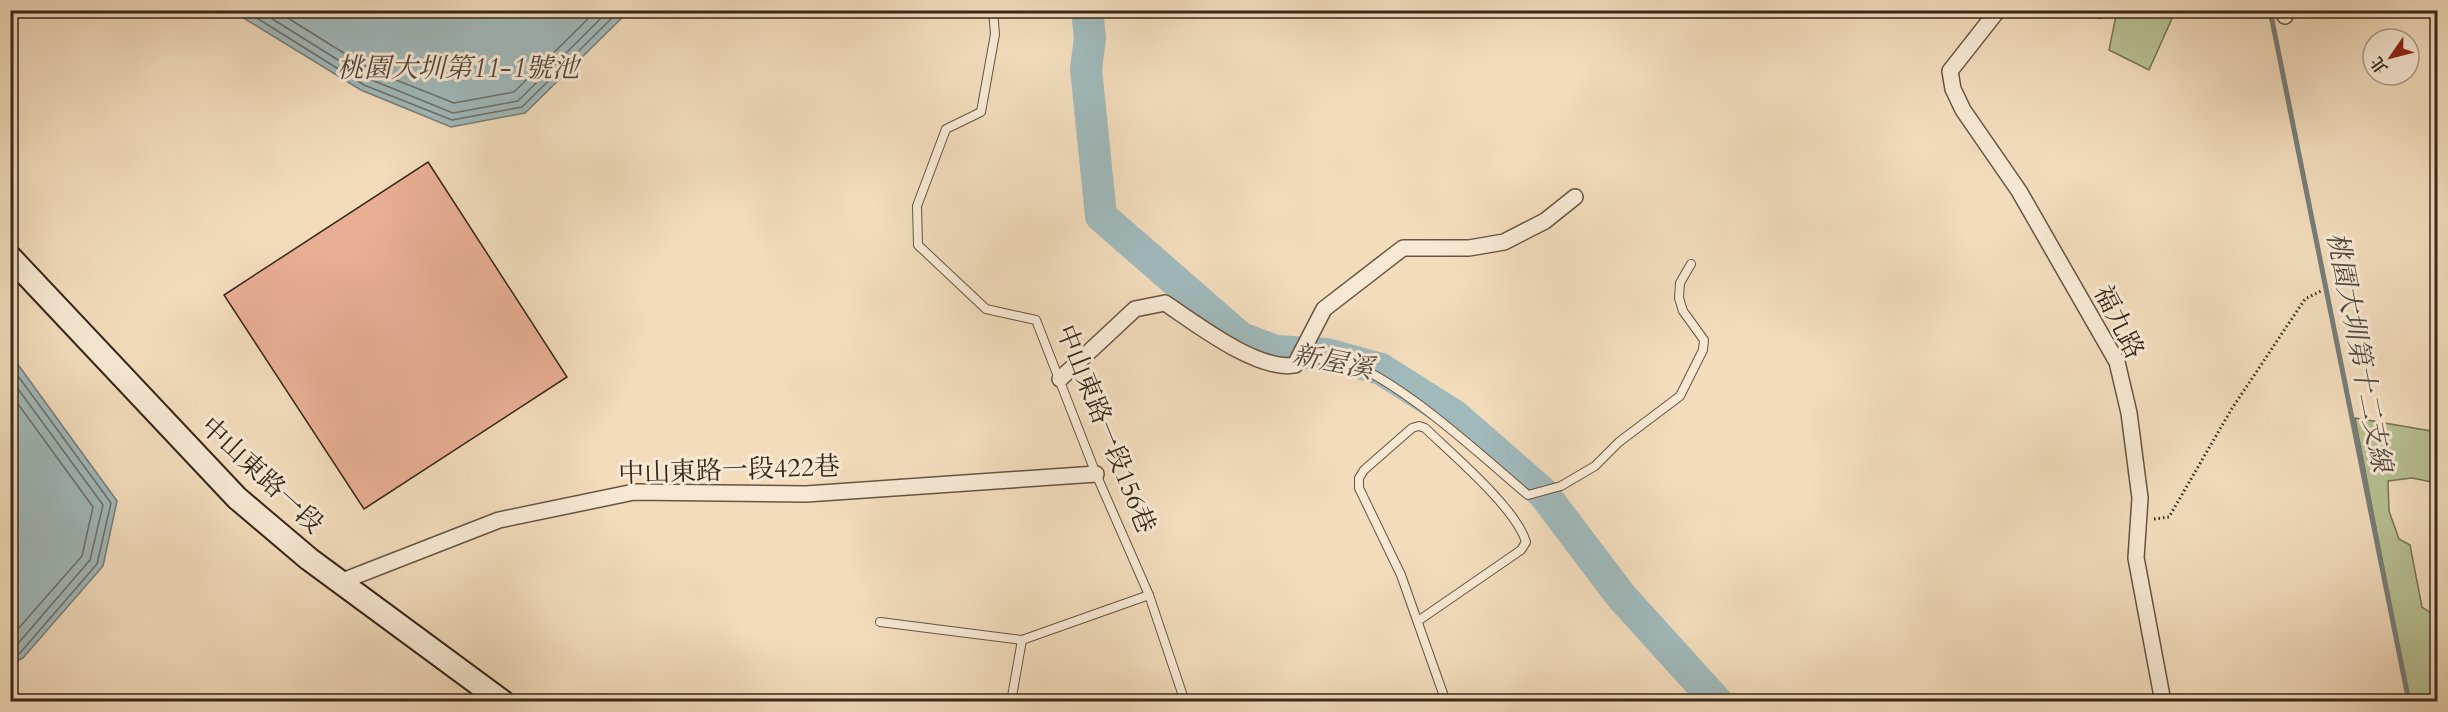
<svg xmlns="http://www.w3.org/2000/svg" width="2448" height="712" font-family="Cardo,'Noto Serif TC',serif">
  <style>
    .green { fill: #b7c193; stroke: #787456; stroke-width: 1.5 }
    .water { fill: #a0b9bb; stroke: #777e7a; stroke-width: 1.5 }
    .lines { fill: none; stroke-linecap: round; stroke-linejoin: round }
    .shore { stroke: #6c706a; stroke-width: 1.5 }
    .stream { stroke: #777e7a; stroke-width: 5 }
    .river { stroke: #a0b9bb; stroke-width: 32 }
    .building { fill: #e9af95; stroke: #392619; stroke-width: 1.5 }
    .service-casing { stroke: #675442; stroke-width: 10 }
    .minor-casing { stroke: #675442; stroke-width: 18 }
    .secondary-casing { stroke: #392619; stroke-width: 26 }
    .path { stroke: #392619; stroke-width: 3; stroke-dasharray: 1.5 3; stroke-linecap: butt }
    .service { stroke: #f7e8d3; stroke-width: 8 }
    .minor { stroke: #f7e8d3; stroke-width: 15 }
    .secondary { stroke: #f7e8d3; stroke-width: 22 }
    .labels { text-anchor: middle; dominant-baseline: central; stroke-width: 6; stroke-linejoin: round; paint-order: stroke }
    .street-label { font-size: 26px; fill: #392619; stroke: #f7e8d3 }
    .water-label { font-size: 27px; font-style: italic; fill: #534b42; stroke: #f7e8d3 }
  </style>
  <rect width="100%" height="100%" fill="#f2dcbc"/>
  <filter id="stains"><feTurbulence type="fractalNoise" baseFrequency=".00333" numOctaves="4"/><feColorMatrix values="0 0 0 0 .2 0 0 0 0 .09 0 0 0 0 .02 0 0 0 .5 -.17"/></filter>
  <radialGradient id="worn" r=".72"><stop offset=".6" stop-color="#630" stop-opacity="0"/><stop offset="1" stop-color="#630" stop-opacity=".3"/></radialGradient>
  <!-- green -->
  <g class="green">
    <polygon points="2117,11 2117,10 2199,11 2174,14 2149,70 2109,50"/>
    <polygon points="2355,418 2437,432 2437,483 2412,478 2388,481 2389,511 2399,539 2410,545 2422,607 2437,617 2437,701 2409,701"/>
  </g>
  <!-- water -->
  <g class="water">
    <polygon points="232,11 629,11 525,113 451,127 361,90"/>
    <polygon points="11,355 117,501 103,566 23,658 11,664"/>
  </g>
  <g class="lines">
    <!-- shore -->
    <g class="shore">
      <polyline points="244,10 364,85 452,120 522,107 620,10"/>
      <polyline points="258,10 367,78 453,113 518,101 609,10"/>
      <polyline points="275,10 371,70 454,103 514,92 597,10"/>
      <polyline points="10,365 111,503 97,564 20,653 10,658"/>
      <polyline points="10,378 103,505 90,560 15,647 10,649"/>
      <polyline points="10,393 93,507 82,556 10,638"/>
    </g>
    <!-- stream -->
    <polyline class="stream" points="2268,10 2272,20 2409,702"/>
    <!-- river -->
    <polyline class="river" points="1087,10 1090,38 1086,69 1101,216 1241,338 1276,351 1326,354 1381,369 1455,416 1543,493 1621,596 1717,702"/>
  </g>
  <!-- building -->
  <polygon class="building" points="428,162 567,377 364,509 224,295"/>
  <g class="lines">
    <!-- service casing -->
    <g class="service-casing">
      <g id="service">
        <polyline points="993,10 995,34 981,112 946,129 917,206 918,245 986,309 1036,320 1096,474 1149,595 1185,702"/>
        <polyline points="2100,14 2100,10"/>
        <path d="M1296,365C1308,361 1320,358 1332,359C1384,364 1486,460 1528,495L1561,486L1595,466L1619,442L1680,396L1703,350L1704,340L1683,311L1679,298L1680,283L1691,264"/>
        <path d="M1418,621L1521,550L1526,542C1516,508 1452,454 1425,428L1419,426L1412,428L1364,470L1359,478V488L1401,575L1446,702"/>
        <polyline points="880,622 1022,640 1149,595"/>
        <polyline points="1011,702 1022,640"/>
      </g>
    </g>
    <!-- minor casing -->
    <g class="minor-casing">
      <g id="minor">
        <polyline points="1998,10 1950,71 1953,89 1963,110 2019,191 2117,362 2129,413 2140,498 2136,558 2163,702"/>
        <polyline points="2282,10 2285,16"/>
        <path d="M1060,379L1135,309L1165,303C1195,323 1258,372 1295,365L1324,309L1403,248H1469L1504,242L1545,221L1575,197"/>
        <polyline points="340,582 499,520 634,492 806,494 1096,474"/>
      </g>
    </g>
    <!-- secondary casing -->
    <g class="secondary-casing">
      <polyline id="secondary" points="10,257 237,498 309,559 503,702"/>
    </g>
    <!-- path -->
    <polyline class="path" points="2154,519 2169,517 2231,410 2305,299 2321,291"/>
    <!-- service -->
    <use href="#service" class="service"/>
    <!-- minor -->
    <use href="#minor" class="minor"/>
    <!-- secondary -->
    <use href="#secondary" class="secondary"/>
  </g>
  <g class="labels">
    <!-- street labels -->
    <g class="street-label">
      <text transform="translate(2119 322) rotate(63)">福九路</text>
      <text transform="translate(1106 429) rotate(68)">中山東路一段156巷</text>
      <text transform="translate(729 470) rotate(-2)">中山東路一段422巷</text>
      <text transform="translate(262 475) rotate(43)">中山東路一段</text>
    </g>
    <!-- water labels -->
    <g class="water-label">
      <text x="458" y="68">桃園大圳第11-1號池</text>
      <text transform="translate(2359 352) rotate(79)">桃園大圳第十二支線</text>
      <text transform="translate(1333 362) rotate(11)">新屋溪</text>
    </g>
  </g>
  <!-- margin -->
  <rect width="2448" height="712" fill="none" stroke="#f2dcbc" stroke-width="36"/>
  <rect x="12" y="12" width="2424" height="688" fill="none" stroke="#392619" stroke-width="3"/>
  <rect x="18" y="18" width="2412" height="676" fill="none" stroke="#392619" stroke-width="1.5"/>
  <!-- north arrow -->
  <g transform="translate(2391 57) rotate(235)"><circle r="28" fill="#f7e8d3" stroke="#ab9a89" stroke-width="1.5"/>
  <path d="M0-4.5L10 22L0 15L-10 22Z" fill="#8f2418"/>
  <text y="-9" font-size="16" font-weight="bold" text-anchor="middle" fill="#392619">北</text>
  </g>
  <rect width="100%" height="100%" filter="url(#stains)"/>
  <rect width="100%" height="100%" fill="url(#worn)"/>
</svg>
